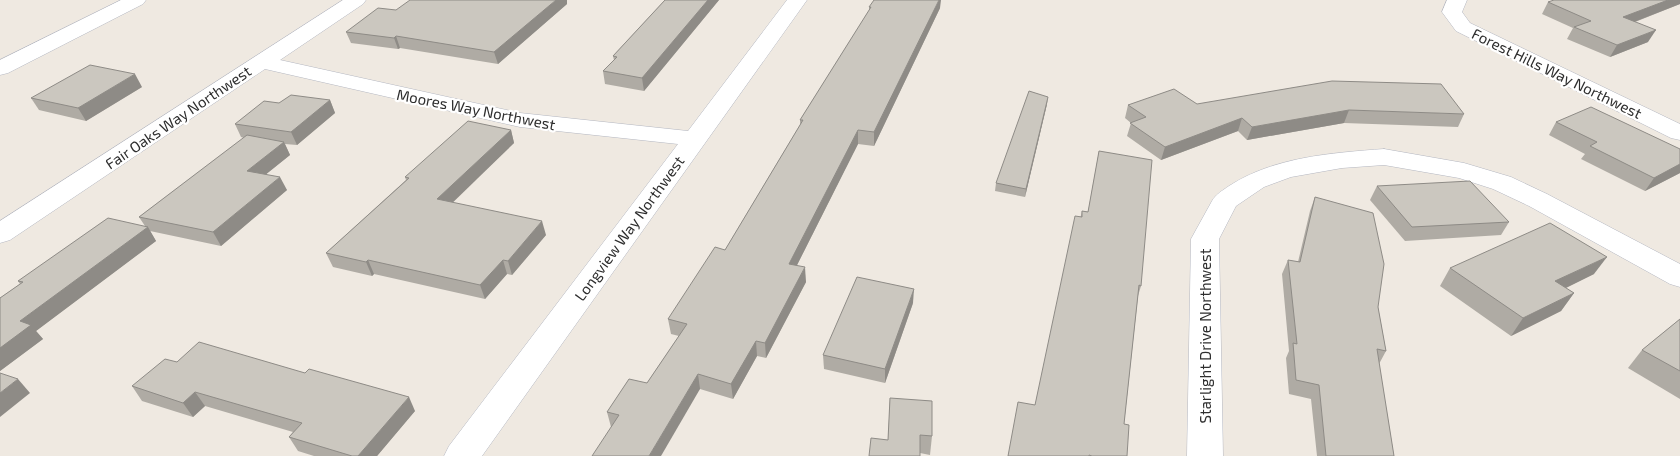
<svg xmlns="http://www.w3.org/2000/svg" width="1680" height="456" font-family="'Exo 2',sans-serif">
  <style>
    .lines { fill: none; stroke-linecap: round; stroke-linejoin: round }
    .minor-casing { stroke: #b4b7c1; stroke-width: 1 }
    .minor { fill: #fff; fill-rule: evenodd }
    .wall { fill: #afaba4 }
    .shaded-wall { fill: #8e8b86 }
    .building { fill: #cbc7bf; stroke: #8e8b86 }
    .labels { text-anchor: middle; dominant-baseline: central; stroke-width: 4.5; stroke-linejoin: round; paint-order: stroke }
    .street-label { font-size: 15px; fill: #2e2e2e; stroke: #fff }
  </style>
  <rect width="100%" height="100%" fill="#efe9e1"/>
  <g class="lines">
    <!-- minor casing -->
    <g class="minor-casing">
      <g id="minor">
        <polygon points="121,0 146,0 143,4 8,73 0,75 0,60"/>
        <polygon points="343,0 366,0 363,4 280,60 520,113 688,131 787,0 807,0 482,456 444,456 449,446 678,144 520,127 265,69 10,240 0,243 0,221"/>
        <polygon points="1447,0 1467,0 1462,12 1470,23 1680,124 1680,140 1671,138 1456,31 1442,12"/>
        <path d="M1384,149L1464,163L1511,177L1547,194L1680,264V287L1670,284L1529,206L1493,189L1459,178L1384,165L1342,168L1291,177L1264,187L1236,206L1219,239L1223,456H1187L1191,239L1212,201C1216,194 1222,191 1229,186C1274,157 1331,153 1384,149Z"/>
      </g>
    </g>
    <!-- minor -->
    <use href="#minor" class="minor"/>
  </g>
  <!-- wall -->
  <g class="wall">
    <polygon points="665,0 719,0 644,91 605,84 603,71 614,60 613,56"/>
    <polygon points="1680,0 1680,4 1635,22 1648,42 1610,57 1567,39 1573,28 1542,14 1548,2"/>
    <polygon points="567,4 498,64 400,48 398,49 351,43 346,32 396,10"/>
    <polygon points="869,7 940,8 874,146 858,144 797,265 806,282 766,358 757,356 733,399 700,389 611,427 607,412 647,383 679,336 671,334 668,319 725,250 800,125 800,120 869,11"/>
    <polygon points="142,87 86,121 39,110 31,98"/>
    <polygon points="330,100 335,113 297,145 285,144 290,155 266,174 287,190 221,246 150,231 156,241 36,331 43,339 0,371 0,298 20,284 18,281 145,226 139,217 244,138 241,137 235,124 279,103"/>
    <polygon points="1047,104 1025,197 995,191 996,183"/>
    <polygon points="1197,104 1464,114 1458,127 1344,123 1247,140 1238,131 1161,160 1127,136 1131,123 1125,118 1128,105"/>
    <polygon points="1556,122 1680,149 1680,173 1645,191 1581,159 1585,154 1549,135"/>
    <polygon points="511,130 514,143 452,202 546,235 512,275 507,274 485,299 374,274 372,276 333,267 326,253 406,180 405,177"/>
    <polygon points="1099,151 1141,286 1138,296 1124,424 1127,456 1008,456 1035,405 1082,211 1088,212"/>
    <polygon points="1377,186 1509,222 1501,235 1405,241 1370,200"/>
    <polygon points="1315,197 1378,307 1386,351 1379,364 1394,456 1317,456 1311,399 1289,394 1286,358 1289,351 1282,274 1288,260 1298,262 1310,211"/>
    <polygon points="1450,268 1594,274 1566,288 1574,293 1561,311 1511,336 1440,286"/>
    <polygon points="913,303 885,383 824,369 823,355"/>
    <polygon points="1680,319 1680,399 1628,368 1642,350"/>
    <polygon points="177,362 415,411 377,456 314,456 298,451 289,437 293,432 205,406 193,417 142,401 132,386"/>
    <polygon points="890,398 932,436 930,455 920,453 888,440"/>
  </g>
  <!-- shaded-wall -->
  <g class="shaded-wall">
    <polygon points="556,0 567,0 567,4 498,64 494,52"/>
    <polygon points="708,0 719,0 644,91 642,78"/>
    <polygon points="939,0 941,0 940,8 874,146 874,132"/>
    <polygon points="1668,0 1680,0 1680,4 1616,29 1623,17"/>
    <polygon points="1656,30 1648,42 1610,57 1617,45"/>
    <polygon points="396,36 400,48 398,49 394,38"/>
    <polygon points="135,74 142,87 86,121 78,108"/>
    <polygon points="1048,97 1047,104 1025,197 1026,189"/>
    <polygon points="330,100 335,113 297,145 291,132"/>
    <polygon points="1349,110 1344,123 1247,140 1252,127"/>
    <polygon points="1242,118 1238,131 1161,160 1165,147"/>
    <polygon points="511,130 514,143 442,213 437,199"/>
    <polygon points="858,130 858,144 790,279 789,264"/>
    <polygon points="284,142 290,155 254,184 247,171"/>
    <polygon points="1680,164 1680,173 1645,191 1654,178"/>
    <polygon points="280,177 287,190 221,246 213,232"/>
    <polygon points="542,221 546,235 512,275 508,261"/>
    <polygon points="148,227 156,241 36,331 43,339 0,371 0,348 20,321"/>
    <polygon points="1607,257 1594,274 1543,299 1555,281"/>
    <polygon points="368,260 374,274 372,276 366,262"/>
    <polygon points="503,260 507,274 485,299 480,285"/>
    <polygon points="805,267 806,282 766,358 765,343"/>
    <polygon points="914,289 913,303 885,383 885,369"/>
    <polygon points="1574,293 1561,311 1511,336 1523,318"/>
    <polygon points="756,341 757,356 733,399 731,384"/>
    <polygon points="698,374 700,389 661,456 649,456"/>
    <polygon points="18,379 30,393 0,417 0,393"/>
    <polygon points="195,392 205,406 193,417 183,403"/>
    <polygon points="409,397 415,411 377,456 358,456"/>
  </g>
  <!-- building -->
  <g class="building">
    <polygon points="410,0 556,0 494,52 396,36 394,38 346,32 378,8 396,10"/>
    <polygon points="665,0 708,0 642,78 603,71 617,57 613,56"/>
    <polygon points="874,0 939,0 874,132 858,130 789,264 805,267 765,343 756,341 731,384 698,374 649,456 592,456 619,415 607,412 629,379 647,383 687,324 668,319 715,247 725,250 803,120 800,120 871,7 869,7"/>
    <polygon points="1554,0 1668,0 1623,17 1656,30 1617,45 1574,27 1591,21 1548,2"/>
    <polygon points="90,65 135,74 78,108 31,98"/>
    <polygon points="1332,81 1441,84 1464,114 1349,110 1252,127 1242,118 1165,147 1130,123 1146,117 1128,105 1174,89 1197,104"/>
    <polygon points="1029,91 1048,97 1026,189 996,183"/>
    <polygon points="291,95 330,100 291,132 235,124 264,101 279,103"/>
    <polygon points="1591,107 1680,149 1680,164 1654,178 1590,146 1597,142 1556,122"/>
    <polygon points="468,121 511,130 437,199 542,221 508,261 503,260 480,285 368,260 366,262 326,253 409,178 405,177"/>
    <polygon points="247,135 284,142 247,171 280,177 213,232 139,217"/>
    <polygon points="1099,151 1152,160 1141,286 1139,285 1124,424 1129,425 1127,456 1092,456 1089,455 1089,456 1008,456 1018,402 1035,405 1075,216 1082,217 1082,211 1088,212"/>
    <polygon points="1470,181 1509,222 1412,227 1377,186"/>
    <polygon points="1315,197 1373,213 1384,264 1378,307 1386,351 1377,349 1394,456 1326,456 1319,385 1296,380 1293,343 1297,344 1288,260 1300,262"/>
    <polygon points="108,218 148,227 20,321 31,325 0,348 0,298 23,282 18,281"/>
    <polygon points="1550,223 1607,257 1555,281 1574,293 1523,318 1450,268"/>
    <polygon points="857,277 914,289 885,369 823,355"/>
    <polygon points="1680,319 1680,371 1642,350"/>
    <polygon points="199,342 305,373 309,369 409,397 358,456 352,456 289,437 302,423 195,392 183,403 132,386 165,359 177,362"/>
    <polygon points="0,373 18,379 0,393"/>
    <polygon points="890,398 932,401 932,436 920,435 920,456 869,456 871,438 888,440"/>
  </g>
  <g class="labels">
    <!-- street labels -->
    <g class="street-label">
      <text transform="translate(1557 73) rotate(26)">Forest Hills Way Northwest</text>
      <text transform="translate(476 109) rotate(11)">Moores Way Northwest</text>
      <text transform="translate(178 117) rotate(-34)">Fair Oaks Way Northwest</text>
      <text transform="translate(629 228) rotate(-54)">Longview Way Northwest</text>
      <text transform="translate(1205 336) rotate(-90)">Starlight Drive Northwest</text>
    </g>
  </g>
</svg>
